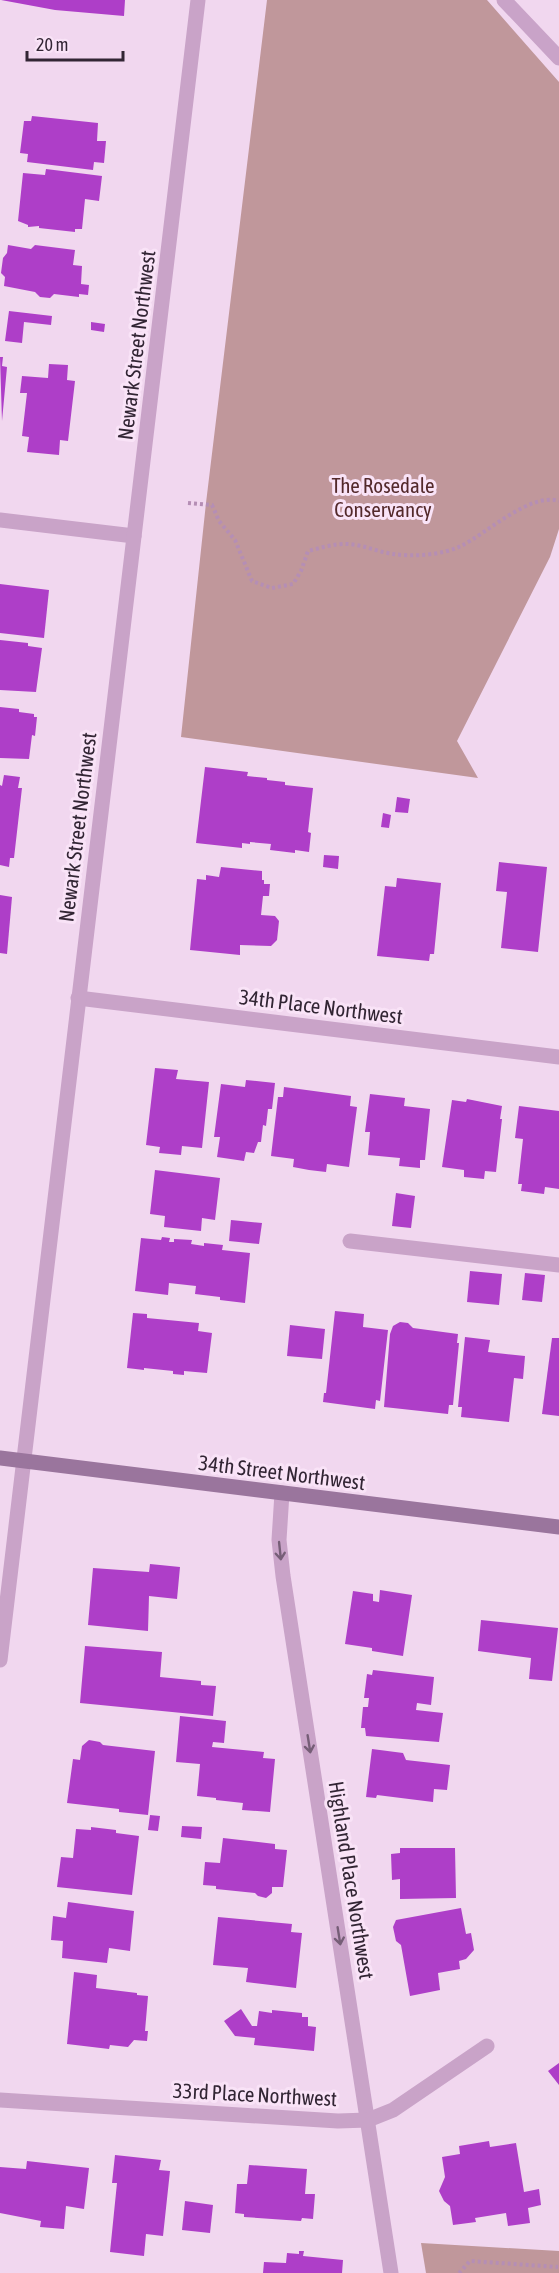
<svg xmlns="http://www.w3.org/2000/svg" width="559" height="2273" font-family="'Asap Condensed',sans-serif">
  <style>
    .green { fill: #c0979b }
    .building { fill: #ae3ec8 }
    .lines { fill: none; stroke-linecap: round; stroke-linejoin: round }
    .path { stroke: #b58eb5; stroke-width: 4; stroke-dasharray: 3 3; stroke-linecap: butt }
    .lane { stroke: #c9a3c8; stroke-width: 15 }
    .street { stroke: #c9a3c8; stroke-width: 15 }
    .secondary { stroke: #9a759d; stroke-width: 15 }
    .oneway { stroke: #765e77 }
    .labels { text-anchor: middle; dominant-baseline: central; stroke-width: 6; stroke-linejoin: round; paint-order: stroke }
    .street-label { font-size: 21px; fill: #322534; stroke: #f9e3f7 }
    .park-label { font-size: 21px; fill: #53292b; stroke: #f9e3f7 }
  </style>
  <rect width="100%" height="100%" fill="#f1d7ef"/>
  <!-- green -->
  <g class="green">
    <polygon points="267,0 487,0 559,82 559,529 550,557 457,741 478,778 181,737 206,503"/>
    <polygon points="421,2243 559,2251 559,2273 426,2273"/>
  </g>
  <!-- building -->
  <g class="building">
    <polygon points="1,0 125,0 124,16 55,10"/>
    <polygon points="32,116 98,123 97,141 106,141 104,163 94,162 93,170 27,162 28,154 20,153 24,121 31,121"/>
    <polygon points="46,169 102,176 99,201 85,199 82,229 75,229 75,232 39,228 39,226 28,227 28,225 18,221 23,173 45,175"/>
    <polygon points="8,245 31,249 35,245 75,250 73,265 82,266 81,284 89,285 88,295 79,294 79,297 54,294 50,298 40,297 35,292 4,286 5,277 1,273 3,258 7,253"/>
    <polygon points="9,311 52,316 51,325 24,322 22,343 5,341"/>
    <polygon points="91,322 105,324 104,332 91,330"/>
    <polygon points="0,357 3,357 2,366 7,367 2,421"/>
    <polygon points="49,364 68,365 67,380 75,381 68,441 60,440 59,455 27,452 29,437 22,436 27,393 20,393 22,376 48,378"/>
    <polygon points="0,584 49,590 44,638 0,633"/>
    <polygon points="0,640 28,643 28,646 42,648 36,692 0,690"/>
    <polygon points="0,707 19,709 19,712 34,714 34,717 37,717 35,736 32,735 29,759 0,758"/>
    <polygon points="205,767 248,772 247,776 267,778 267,780 285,782 285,785 313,788 308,832 311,833 309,852 295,850 295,853 270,850 271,844 250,842 250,844 242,843 242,848 196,843"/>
    <polygon points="4,775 20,777 18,788 22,788 14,858 10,858 9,867 0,865 0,785 2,786"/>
    <polygon points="397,797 410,799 408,813 395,812"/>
    <polygon points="383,813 391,815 389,828 381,827"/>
    <polygon points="324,855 339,856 338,869 323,867"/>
    <polygon points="499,862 547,867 538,952 501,948 507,892 496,891"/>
    <polygon points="221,867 262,871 262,880 264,880 264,884 270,884 269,896 263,896 261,915 275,916 279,921 277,940 271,946 240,945 240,955 190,950 197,879 206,880 206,875 219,877"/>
    <polygon points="397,878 441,883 434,954 430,954 429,961 377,956 385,886 396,887"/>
    <polygon points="0,895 12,897 7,954 0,953"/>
    <polygon points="155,1068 178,1070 176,1079 209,1082 202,1148 182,1146 181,1155 159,1153 160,1147 146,1145"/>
    <polygon points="246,1080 275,1083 272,1109 268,1109 266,1126 263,1125 261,1142 258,1142 254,1153 246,1152 244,1161 217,1157 220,1137 214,1137 221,1084 245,1087"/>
    <polygon points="284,1087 351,1096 350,1106 357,1107 349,1167 327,1164 326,1172 309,1170 293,1167 294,1159 271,1156 278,1097 283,1097"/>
    <polygon points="370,1094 405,1098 404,1106 430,1109 425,1160 420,1160 420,1168 399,1166 400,1158 368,1155 370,1132 365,1132"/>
    <polygon points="467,1099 502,1106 500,1119 502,1119 496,1172 485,1171 484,1179 464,1177 464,1170 442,1167 452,1100 466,1102"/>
    <polygon points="519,1106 559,1111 559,1189 545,1187 544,1194 521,1191 522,1184 518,1184 523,1139 515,1138"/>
    <polygon points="155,1170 220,1178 215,1220 202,1218 201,1231 164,1227 165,1216 150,1214"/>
    <polygon points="396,1193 415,1196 411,1228 392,1226"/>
    <polygon points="231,1220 262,1223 259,1244 229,1241"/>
    <polygon points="162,1237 170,1238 169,1242 174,1242 174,1239 192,1240 191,1244 204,1246 204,1243 223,1245 222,1250 250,1253 245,1303 220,1300 220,1297 195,1294 196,1286 169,1283 168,1295 135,1291 141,1238 161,1240"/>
    <polygon points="470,1271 502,1274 499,1305 467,1302"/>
    <polygon points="525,1273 545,1275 542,1302 522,1300"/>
    <polygon points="335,1311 364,1314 363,1327 388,1330 380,1401 376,1400 375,1409 323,1402 324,1393 326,1393"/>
    <polygon points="133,1313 147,1314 147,1318 199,1323 198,1331 212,1333 207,1373 184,1371 184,1375 173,1374 173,1371 144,1368 144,1370 127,1368"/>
    <polygon points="400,1322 408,1323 413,1328 458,1334 457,1343 459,1343 453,1405 449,1405 448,1414 384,1407 390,1334 393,1326"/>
    <polygon points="290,1325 325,1329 322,1359 287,1356"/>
    <polygon points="465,1337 490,1340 488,1352 525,1356 523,1379 514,1378 509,1422 461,1417 462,1407 458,1407"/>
    <polygon points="552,1338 559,1338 559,1416 542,1414"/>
    <polygon points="150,1564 180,1567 177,1599 149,1596 148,1631 88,1625 93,1568 149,1572"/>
    <polygon points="380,1590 412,1595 403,1656 372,1651 372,1648 345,1644 353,1591 373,1594 373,1601 379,1602"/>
    <polygon points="481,1620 558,1628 552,1681 529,1679 531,1658 478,1651"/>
    <polygon points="85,1646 162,1652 160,1677 201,1681 201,1685 216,1686 213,1716 80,1703"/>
    <polygon points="373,1670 434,1677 431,1705 417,1703 416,1710 443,1713 439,1742 366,1736 365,1728 361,1728 363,1707 368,1707 369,1698 364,1698 367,1674 372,1675"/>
    <polygon points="180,1716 226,1721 224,1743 213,1742 212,1747 264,1752 263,1758 275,1759 270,1812 242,1810 243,1803 216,1800 216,1798 197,1796 200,1764 176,1762"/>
    <polygon points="89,1740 100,1742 103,1745 155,1751 148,1815 119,1812 119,1809 67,1803 73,1759 80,1760 82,1746"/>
    <polygon points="372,1749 403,1753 406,1760 450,1765 447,1790 434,1789 433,1802 377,1795 376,1798 366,1797"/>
    <polygon points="150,1815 160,1816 158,1831 148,1830"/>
    <polygon points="182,1826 202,1827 201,1839 181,1837"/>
    <polygon points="91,1827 116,1830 116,1833 139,1836 132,1895 57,1887 61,1857 73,1858 76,1829 91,1830"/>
    <polygon points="223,1838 275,1844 275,1849 287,1850 283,1887 272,1887 272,1893 266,1898 258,1896 255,1893 216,1889 216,1886 203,1885 205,1862 220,1863"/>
    <polygon points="400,1848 455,1848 456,1898 400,1899 400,1879 392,1880 391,1854 400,1853"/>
    <polygon points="68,1902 134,1911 130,1951 109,1948 107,1963 62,1958 63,1941 51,1940 53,1916 66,1918"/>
    <polygon points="461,1908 466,1934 471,1933 474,1950 466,1959 459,1961 460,1969 438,1973 440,1990 410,1996 401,1945 396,1941 393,1927 396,1920"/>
    <polygon points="218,1917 292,1924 291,1932 302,1933 296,1988 246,1982 248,1968 213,1965"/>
    <polygon points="74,1972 97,1975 96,1988 137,1993 137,1995 148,1996 145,2031 148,2031 147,2041 134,2040 128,2047 110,2045 109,2049 67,2044"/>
    <polygon points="241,2009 252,2026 257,2026 259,2011 272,2013 272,2010 302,2013 302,2017 308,2017 308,2026 316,2027 314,2051 254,2045 255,2038 235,2036 224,2021"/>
    <polygon points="559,2063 559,2085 548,2071"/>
    <polygon points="489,2141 490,2147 516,2143 524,2192 539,2189 541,2205 528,2208 530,2223 508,2226 506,2213 475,2218 476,2222 453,2225 450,2206 444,2201 439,2191 445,2177 442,2157 460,2154 459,2146"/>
    <polygon points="115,2155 161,2160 159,2170 170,2171 163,2236 146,2234 144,2256 110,2252 117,2183 112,2183"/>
    <polygon points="27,2161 89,2168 84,2209 66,2206 64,2229 40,2227 41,2221 0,2213 0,2167 26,2169"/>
    <polygon points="249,2165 307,2169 305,2194 315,2194 313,2219 302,2218 301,2221 244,2217 244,2214 235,2213 237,2184 247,2184"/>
    <polygon points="185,2201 213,2205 210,2233 182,2230"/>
    <polygon points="299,2251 304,2251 303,2256 343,2260 342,2273 263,2273 264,2262 286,2263 287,2253 299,2254"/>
  </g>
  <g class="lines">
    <!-- path -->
    <g class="path">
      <path d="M188,503L212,505L219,521L235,540L252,581L272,588L293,584L301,571L308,551C320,548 336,543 348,544C364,545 378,552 393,554C414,557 442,555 461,546C486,534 530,492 559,501"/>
      <polyline points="459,2273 470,2261 558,2267"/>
    </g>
    <!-- lane -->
    <g class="lane">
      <polyline points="504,0 559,58"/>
      <polyline points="350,1241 559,1265"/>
    </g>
    <!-- street -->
    <g class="street">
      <polyline points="0,520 134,536"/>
      <polyline points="78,998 559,1057"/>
      <polyline points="282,1493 279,1540 283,1576 391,2273"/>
      <polyline points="0,1660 198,0"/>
      <polyline points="0,2100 338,2121 368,2120 393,2110 487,2046"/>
    </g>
    <!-- secondary -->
    <polyline class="secondary" points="0,1458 559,1527"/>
  </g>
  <!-- one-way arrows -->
  <defs><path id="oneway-shaft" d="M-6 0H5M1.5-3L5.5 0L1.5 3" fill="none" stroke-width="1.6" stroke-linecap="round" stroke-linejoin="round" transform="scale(1.5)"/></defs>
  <g class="oneway">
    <use href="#oneway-shaft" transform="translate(280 1551) rotate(84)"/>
    <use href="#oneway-shaft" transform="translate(309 1744) rotate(81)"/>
    <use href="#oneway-shaft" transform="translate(339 1936) rotate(81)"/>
  </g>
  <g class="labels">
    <!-- street labels -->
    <g class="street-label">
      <text transform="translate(136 345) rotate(-83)">Newark Street Northwest</text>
      <text transform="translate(77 827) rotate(-83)">Newark Street Northwest</text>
      <text transform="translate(321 1006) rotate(7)">34th Place Northwest</text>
      <text transform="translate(282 1472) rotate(7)">34th Street Northwest</text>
      <text transform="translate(352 1880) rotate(81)">Highland Place Northwest</text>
      <text transform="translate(255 2094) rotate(3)">33rd Place Northwest</text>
    </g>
    <!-- park labels -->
    <g class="park-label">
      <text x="383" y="485">The Rosedale<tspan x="383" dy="24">Conservancy</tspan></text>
    </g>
  </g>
  <!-- scale -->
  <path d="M27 51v9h96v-9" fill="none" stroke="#322534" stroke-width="3"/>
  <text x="36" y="51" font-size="18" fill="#322534" stroke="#f9e3f7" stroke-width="4.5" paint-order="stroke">20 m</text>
</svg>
